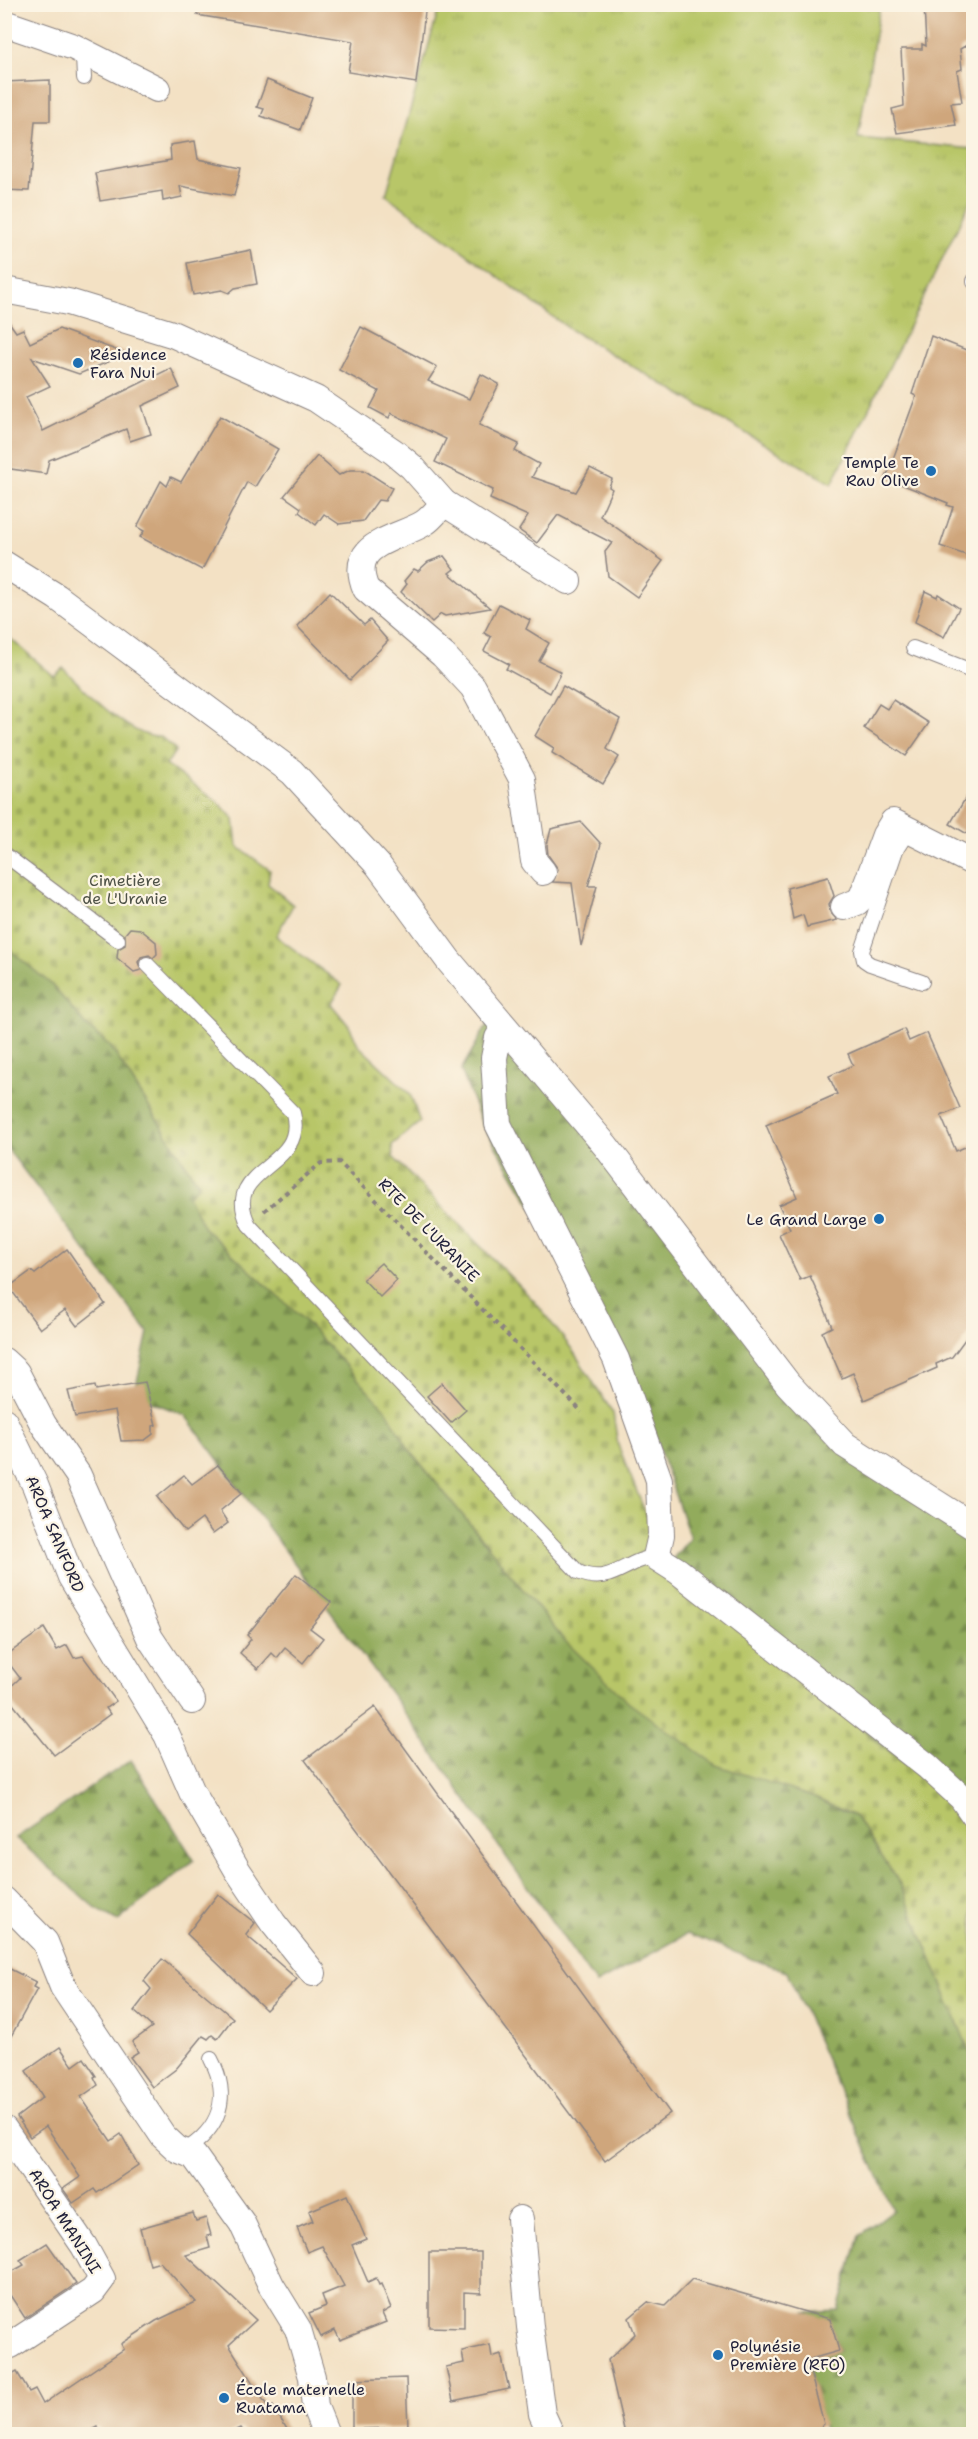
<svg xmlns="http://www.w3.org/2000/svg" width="978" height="2439" font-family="'Shantell Sans',sans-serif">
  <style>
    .grass { fill: url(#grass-tufts); stroke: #6d7452; stroke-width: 1.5 }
    .forest { fill: url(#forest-firs); stroke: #5a664c; stroke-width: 1.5 }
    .cemetery { fill: url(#cemetery-stones); stroke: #6d7452; stroke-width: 1.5 }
    .building { fill: #cfa67b }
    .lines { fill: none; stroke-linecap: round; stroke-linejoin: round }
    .lane-casing { stroke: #8a8280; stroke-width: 16 }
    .street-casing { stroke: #8a8280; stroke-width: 28 }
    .path { stroke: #8a8280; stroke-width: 4; stroke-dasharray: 4.5 4.5; stroke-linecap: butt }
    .lane { stroke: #fff; stroke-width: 14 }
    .street { stroke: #fff; stroke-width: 26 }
    .poi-dot { fill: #1f6fb2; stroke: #fcf5e5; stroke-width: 2 }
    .labels { text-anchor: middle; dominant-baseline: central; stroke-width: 4.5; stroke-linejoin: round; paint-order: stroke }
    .poi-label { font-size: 16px; fill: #22223b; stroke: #fcf5e5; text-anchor: start }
    .park-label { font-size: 16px; fill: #4f5348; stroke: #fcf5e5 }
    .street-label { font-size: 16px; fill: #22223b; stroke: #fcf5e5 }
  </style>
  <defs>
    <pattern id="grass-tufts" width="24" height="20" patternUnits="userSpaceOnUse" patternTransform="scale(1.5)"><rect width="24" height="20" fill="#b8c668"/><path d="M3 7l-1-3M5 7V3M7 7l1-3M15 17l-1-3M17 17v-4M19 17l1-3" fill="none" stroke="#9eaa5b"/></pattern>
    <pattern id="forest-firs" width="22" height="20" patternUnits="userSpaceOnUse" patternTransform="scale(1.5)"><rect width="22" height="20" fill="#92ab5c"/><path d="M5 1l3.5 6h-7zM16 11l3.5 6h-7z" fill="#778b4d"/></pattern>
    <pattern id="cemetery-stones" width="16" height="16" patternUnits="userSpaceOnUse" patternTransform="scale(1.5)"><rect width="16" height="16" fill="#b8c668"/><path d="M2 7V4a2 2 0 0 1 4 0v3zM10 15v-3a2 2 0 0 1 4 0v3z" fill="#9eaa5b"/></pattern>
  </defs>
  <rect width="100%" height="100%" fill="#fcf5e5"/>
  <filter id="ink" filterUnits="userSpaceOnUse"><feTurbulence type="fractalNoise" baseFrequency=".0167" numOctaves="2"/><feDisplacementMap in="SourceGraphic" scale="12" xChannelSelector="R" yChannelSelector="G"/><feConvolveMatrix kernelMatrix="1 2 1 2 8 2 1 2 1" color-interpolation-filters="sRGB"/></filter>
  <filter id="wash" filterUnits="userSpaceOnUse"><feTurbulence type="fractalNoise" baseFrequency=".008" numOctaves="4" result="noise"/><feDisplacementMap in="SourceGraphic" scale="24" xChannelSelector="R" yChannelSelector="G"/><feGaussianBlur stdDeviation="1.35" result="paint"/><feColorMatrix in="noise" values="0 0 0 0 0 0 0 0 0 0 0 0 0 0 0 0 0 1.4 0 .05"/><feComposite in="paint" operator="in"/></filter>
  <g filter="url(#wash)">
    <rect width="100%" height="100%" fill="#f3e1c4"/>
    <!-- grass -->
    <polygon class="grass" points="440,5 880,5 858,138 973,149 973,196 832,484 571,330 386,195"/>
    <!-- forest -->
    <g class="forest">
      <polygon points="5,946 51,984 85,1024 111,1047 199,1185 204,1228 306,1322 388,1411 409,1449 564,1640 815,1798 855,1816 901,1885 973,2060 973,2434 825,2434 807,2360 839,2351 830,2321 811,2326 806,2312 838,2310 859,2236 893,2210 787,1972 687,1934 596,1984 392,1695 185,1415 134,1395 148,1332 5,1146"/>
      <polygon points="494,1013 826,1429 973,1530 973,1821 667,1566 690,1538 633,1373 482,1124 461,1070"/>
      <polygon points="131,1760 194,1860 118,1921 95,1908 16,1838"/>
    </g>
    <!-- cemetery -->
    <path class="cemetery" d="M5,634L54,676L63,668C84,689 130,739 161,737L176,750L166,765L218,802L234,819L237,846L270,870L268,884L293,905L276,936L342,985L331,1004L349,1026L359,1046L410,1094L420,1122L392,1145L393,1157L535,1302L571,1348L613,1413L618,1445L667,1566L973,1821V2060L901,1885L855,1816L815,1798L716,1765L629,1703L564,1640L409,1449L387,1411L306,1322L204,1228L188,1196L199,1185L111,1047L85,1024L51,984L5,946Z"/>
    <g id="blocks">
      <!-- building -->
      <g class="building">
        <polygon points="197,4 426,4 416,83 348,72 353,41 197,15"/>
        <polygon points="924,4 971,4 974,41 960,49 962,69 957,71 962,102 951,103 956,125 897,133 892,109 904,106 901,49 922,49 922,44 926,46"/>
        <polygon points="50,80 50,121 35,121 29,191 4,190 4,82"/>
        <polygon points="267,80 312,98 300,130 261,116 264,109 257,107"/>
        <polygon points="195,141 198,159 241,168 234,196 180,186 182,197 163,201 162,191 100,201 95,173 171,160 170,145"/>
        <polygon points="251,250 257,284 235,288 229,293 222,290 193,295 187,263"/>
        <polygon points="4,315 16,332 23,329 30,343 59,329 127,354 79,374 32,358 50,386 26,397 43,431 171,368 180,388 142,406 151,434 130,441 126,429 49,460 46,474 4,468"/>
        <polygon points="361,327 437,367 428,381 469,399 481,374 499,384 479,425 519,444 515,451 539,464 532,477 576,492 590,468 612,479 609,487 612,489 600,516 663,561 637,597 608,576 605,552 612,543 558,515 537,543 519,530 528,516 490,499 493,490 435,462 446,439 391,413 389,418 370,408 379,391 339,370"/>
        <polygon points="931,336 974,353 974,558 940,546 953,507 947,505 948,503 886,478 916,396 912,394"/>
        <polygon points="220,416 278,449 255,487 247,482 202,570 140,537 144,531 137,527 161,481 167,486 171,477 181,482"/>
        <polygon points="317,456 339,475 350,470 364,470 392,488 385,501 378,500 363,521 339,524 324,514 316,525 299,512 301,508 284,496"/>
        <polygon points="444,556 454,569 449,573 490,608 445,616 441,614 432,622 401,592 407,584 404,581 414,569 418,571 428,562"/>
        <polygon points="925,591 937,597 938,594 959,608 944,637 915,622"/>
        <polygon points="330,592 364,625 370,620 388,641 350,680 297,626"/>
        <polygon points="499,604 530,620 526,629 549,643 539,661 561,672 550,693 506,669 509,664 484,651 491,637 484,633"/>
        <polygon points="563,686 620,719 607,749 619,757 603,784 552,753 554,748 535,736"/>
        <polygon points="893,700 929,723 906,756 864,728 879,704 887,709"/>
        <polygon points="974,784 974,838 950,824"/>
        <polygon points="581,822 601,844 588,886 597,886 581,946 572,883 553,882 558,869 548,855 547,845 551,829"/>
        <polygon points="828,877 834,896 829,904 830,912 837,920 807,927 803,915 793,919 787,888"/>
        <polygon points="130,928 140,929 156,942 157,954 153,958 149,955 141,957 138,962 141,970 134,972 117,958 118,949 125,945 125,934"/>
        <polygon points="904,1029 909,1041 927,1033 960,1108 941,1116 956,1151 974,1143 974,1327 952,1357 936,1364 937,1368 864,1400 853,1373 842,1378 822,1332 832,1327 822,1302 810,1276 800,1280 779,1234 790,1229 779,1205 797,1197 766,1125 837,1094 829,1076 853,1065 848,1054"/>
        <polygon points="67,1249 105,1304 77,1326 65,1310 40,1329 9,1287 31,1271 35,1274"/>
        <polygon points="381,1263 397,1280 380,1297 363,1279"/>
        <polygon points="145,1382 156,1425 153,1426 153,1434 145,1440 121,1441 115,1410 75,1417 68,1391 95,1386 96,1390"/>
        <polygon points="442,1383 466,1410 451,1423 427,1396"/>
        <polygon points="218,1465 242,1493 220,1511 228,1523 213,1534 202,1519 185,1532 157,1497 184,1475 192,1484"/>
        <polygon points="296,1574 331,1602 310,1628 323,1638 303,1663 285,1648 277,1658 272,1653 258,1669 240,1653 251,1639 247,1635"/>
        <polygon points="44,1628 57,1650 67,1645 74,1658 83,1656 116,1701 106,1708 110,1714 54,1755 4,1693 20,1678 4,1657"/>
        <polygon points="375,1707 670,2113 605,2161 305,1760"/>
        <polygon points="218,1894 255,1923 246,1935 297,1979 266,2010 187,1934"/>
        <polygon points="162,1959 233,2018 217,2039 212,2035 208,2039 203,2036 176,2069 152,2087 130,2057 138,2052 132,2042 152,2027 134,2011 151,1989 144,1981"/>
        <polygon points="4,1966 36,1982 33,1987 37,1989 4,2049"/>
        <polygon points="60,2047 73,2066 84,2058 96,2076 94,2077 98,2085 81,2097 111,2141 121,2134 138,2165 97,2193 94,2189 73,2203 63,2189 80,2177 46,2126 30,2137 17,2117 43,2097 26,2071"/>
        <polygon points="347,2195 366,2239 352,2245 368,2282 376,2278 379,2285 381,2284 391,2308 382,2313 386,2322 340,2340 335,2330 321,2337 309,2313 326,2306 322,2295 344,2286 322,2246 307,2252 297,2228 313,2221 309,2211"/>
        <polygon points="193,2213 196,2221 206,2218 211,2235 207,2236 210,2248 186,2255 256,2320 229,2345 269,2409 273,2406 290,2434 245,2434 241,2428 229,2434 104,2434 97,2427 84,2434 4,2434 4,2379 17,2372 29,2392 35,2389 43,2404 124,2349 121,2344 156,2321 196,2302 160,2262 150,2265 140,2228"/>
        <polygon points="47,2243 76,2284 25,2318 4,2286 4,2276 24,2265 20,2260"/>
        <polygon points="429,2252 481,2252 481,2293 464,2292 464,2328 429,2327"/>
        <polygon points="692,2279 830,2319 839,2351 807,2360 824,2424 813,2434 625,2434 608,2360 635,2334 629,2318 648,2302 665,2306"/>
        <polygon points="490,2345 492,2357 501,2354 509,2389 453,2401 446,2367 464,2363 462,2351"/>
        <polygon points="406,2378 408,2428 352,2429 352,2380"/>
      </g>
    </g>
  </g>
  <g filter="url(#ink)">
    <use href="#blocks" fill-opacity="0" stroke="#8a8280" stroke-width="1.5"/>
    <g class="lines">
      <!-- lane casing -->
      <g class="lane-casing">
        <g id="lane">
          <polyline points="80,52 83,56 84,78"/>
          <polyline points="974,281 974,282"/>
          <polyline points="913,648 974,672"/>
          <polyline points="909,830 896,850 862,951 864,960 870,964 922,982"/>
          <polyline points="4,854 118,940"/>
          <path d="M147,964L293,1113C308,1170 219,1166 249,1225L578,1572C612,1587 625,1559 656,1557"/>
          <path d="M184,2151C220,2129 231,2097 211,2059"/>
        </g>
      </g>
      <!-- street casing -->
      <g class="street-casing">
        <g id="street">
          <polyline points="4,23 74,47 157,89"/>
          <polyline points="4,290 68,302 172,334 316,399 394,452 412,467 444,503 568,581"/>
          <path d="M444,503C438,509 432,518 424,523C396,540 346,542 366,589L443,655L473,687L522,779L534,861L543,872"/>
          <polyline points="4,564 57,597 292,772 378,865 449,961 605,1145 788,1384 845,1445 974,1527"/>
          <polyline points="844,907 857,902 862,897 885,835 893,822 974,863"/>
          <polyline points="504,1028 498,1038 494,1058 498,1124 616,1359 659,1480 661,1535 656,1557 678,1571 927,1766 962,1798 974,1815"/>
          <polyline points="4,1361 16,1372 43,1424 78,1475 150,1638 192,1701"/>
          <polyline points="4,1421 35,1485 71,1577 167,1735 192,1792 238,1871 273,1923 313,1973"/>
          <polyline points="4,1900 45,1942 63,1987 163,2136 177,2149 194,2156 242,2223 271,2285 298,2329 312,2377 315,2407 326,2434"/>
          <polyline points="4,2129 84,2246 102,2279 93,2291 11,2345"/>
          <polyline points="520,2219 530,2327 542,2414 551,2434"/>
        </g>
      </g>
      <!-- path -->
      <polyline class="path" points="264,1211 321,1163 339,1162 582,1412"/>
      <!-- lane -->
      <use href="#lane" class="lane"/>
      <!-- street -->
      <use href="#street" class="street"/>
    </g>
  </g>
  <!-- markers -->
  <g class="poi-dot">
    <circle cx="78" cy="363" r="6"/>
    <circle cx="931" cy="471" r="6"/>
    <circle cx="879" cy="1219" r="6"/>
    <circle cx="718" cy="2355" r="6"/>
    <circle cx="224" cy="2398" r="6"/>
  </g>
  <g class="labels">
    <!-- poi labels -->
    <g class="poi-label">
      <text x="90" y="354">Résidence<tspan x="90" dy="18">Fara Nui</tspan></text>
      <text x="919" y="462" text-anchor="end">Temple Te<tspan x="919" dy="18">Rau Olive</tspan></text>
      <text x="867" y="1219" text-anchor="end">Le Grand Large</text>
      <text x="730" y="2346">Polynésie<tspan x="730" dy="18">Première (RFO)</tspan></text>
      <text x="236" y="2389">École maternelle<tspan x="236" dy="18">Ruatama</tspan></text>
    </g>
    <!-- park labels -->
    <g class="park-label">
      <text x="125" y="880">Cimetière<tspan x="125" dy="18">de L'Uranie</tspan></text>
    </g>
    <!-- street labels -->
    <g class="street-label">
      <text transform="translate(429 1230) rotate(46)">RTE DE L'URANIE</text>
      <text transform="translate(55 1534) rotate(67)">AROA SANFORD</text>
      <text transform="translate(65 2221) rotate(58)">AROA MANINI</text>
    </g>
  </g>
  <!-- margin -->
  <rect width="978" height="2439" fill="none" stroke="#fcf5e5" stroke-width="24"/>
</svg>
